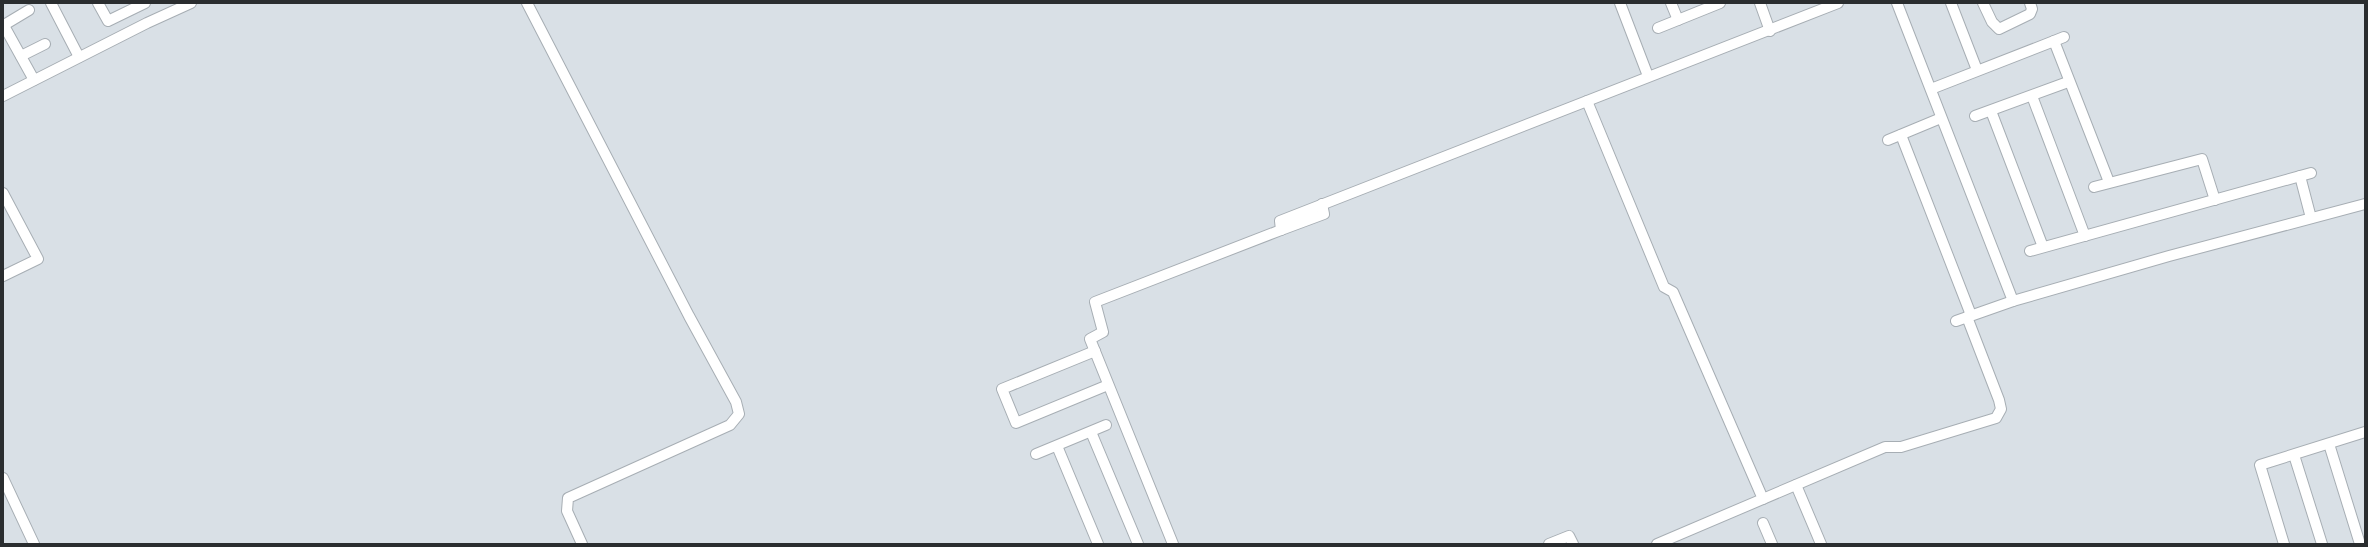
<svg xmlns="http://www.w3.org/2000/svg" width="2368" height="547" font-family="'DM Sans',sans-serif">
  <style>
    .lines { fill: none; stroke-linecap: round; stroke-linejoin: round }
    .minor-casing { stroke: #a7aeb4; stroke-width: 12 }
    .minor { stroke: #fff; stroke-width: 10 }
  </style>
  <rect width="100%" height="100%" fill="#d9e0e6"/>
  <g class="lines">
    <!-- minor casing -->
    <g class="minor-casing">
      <g id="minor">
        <polyline points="51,3 79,57"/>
        <polyline points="98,3 108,21 145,3"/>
        <polyline points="527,3 689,316 736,402 739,414 730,425 568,498 567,511 582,544"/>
        <polyline points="1620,3 1648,76"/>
        <polyline points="1671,3 1678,20"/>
        <polyline points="1760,3 1770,31"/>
        <polyline points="1897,3 2013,301"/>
        <polyline points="1951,3 1977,70"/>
        <polyline points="1983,3 1992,22 1999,29 2030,14 2032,9 2030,3"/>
        <polyline points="3,24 34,80"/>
        <polyline points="4,25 29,10"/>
        <polyline points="1658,28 1720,3"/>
        <polyline points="2054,41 2064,37"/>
        <polyline points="21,56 45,44"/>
        <polyline points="1931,89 2054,41 2109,182"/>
        <polyline points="3,96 147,23 191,3"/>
        <polyline points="2032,96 2085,236"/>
        <polyline points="1587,101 1664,287 1673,292 1763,499"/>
        <polyline points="1991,111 2043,247"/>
        <polyline points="1975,116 2068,82"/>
        <polyline points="1901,135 1971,315"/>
        <polyline points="1888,140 1941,118"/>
        <polyline points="2300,176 2311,218"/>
        <polyline points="2094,187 2202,159 2215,200"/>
        <polyline points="3,193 38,259 3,276"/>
        <polyline points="1281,230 1324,214 1322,204"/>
        <polyline points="2030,251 2311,173"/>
        <polyline points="1956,321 2013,301 2169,256 2365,204"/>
        <polyline points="1095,351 1002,389 1016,423 1108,385"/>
        <polyline points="1091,432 1138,544"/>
        <polyline points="2329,444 2360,544"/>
        <polyline points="1057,446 1098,544"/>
        <polyline points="1036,454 1106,425"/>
        <polyline points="2294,455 2322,544"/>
        <polyline points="3,478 34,544"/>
        <polyline points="1796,485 1821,544"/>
        <polyline points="1763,523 1772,544"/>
        <polyline points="1173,544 1090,339 1103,332 1095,302 1281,230 1280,221 1838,3"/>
        <polyline points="1549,544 1569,536 1573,544"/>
        <polyline points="1657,544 1885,447 1901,447 1996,418 2001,409 1999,400 1967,317"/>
        <polyline points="2284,544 2260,465 2365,432"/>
      </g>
    </g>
    <!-- minor -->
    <use href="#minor" class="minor"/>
  </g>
  <!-- border -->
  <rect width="2368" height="547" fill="none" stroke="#2a2d2f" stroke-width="8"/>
</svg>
